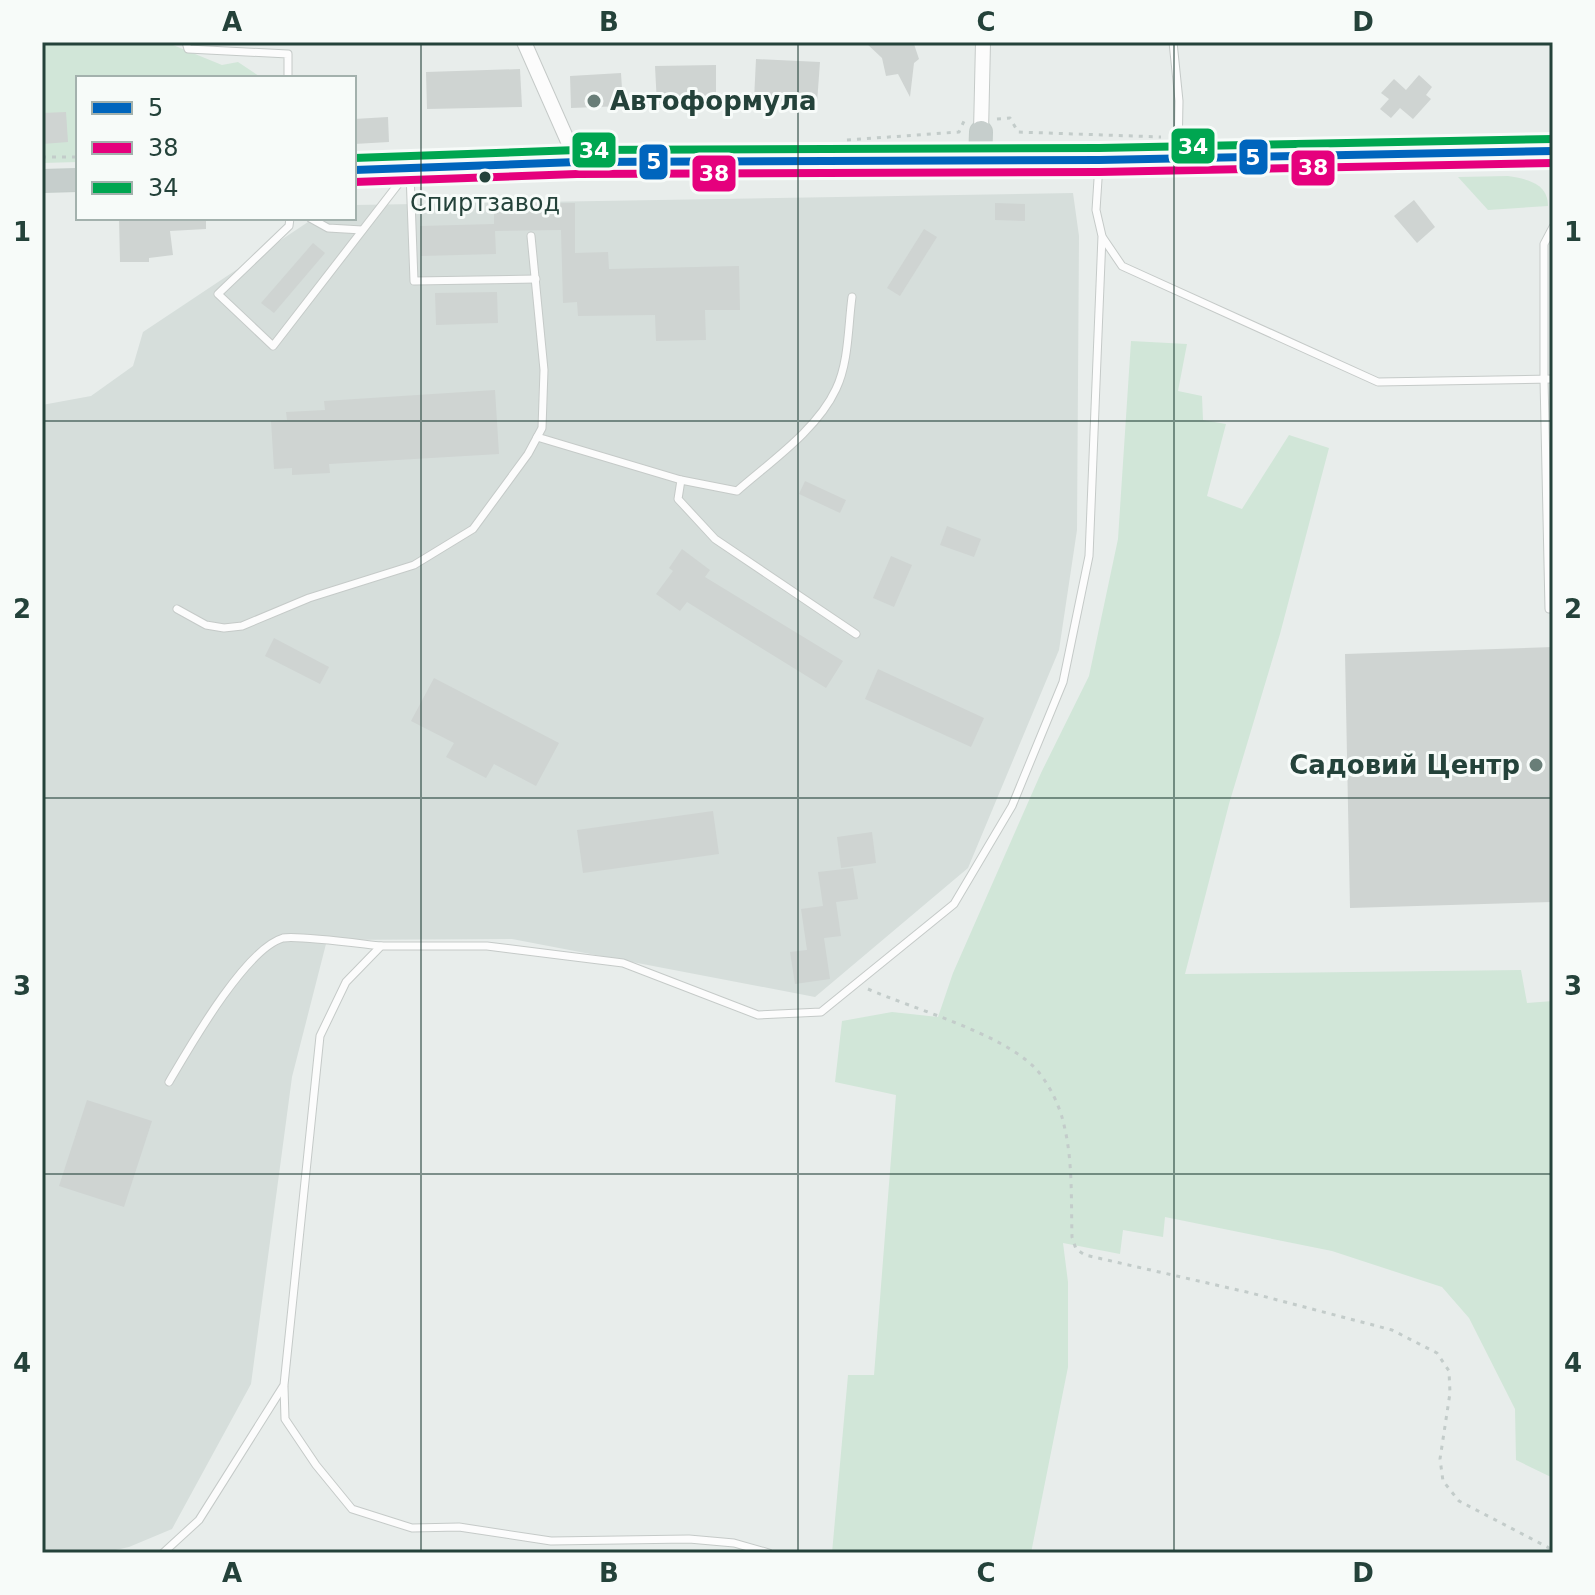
<svg xmlns="http://www.w3.org/2000/svg" width="1595" height="1595" font-family="'DejaVu Sans',sans-serif">
  <style>
    .built { fill: #d6dedb }
    .green { fill: #d1e6d8 }
    .building { fill: #cfd4d2 }
    .lines { fill: none; stroke-linecap: round; stroke-linejoin: round }
    .service-casing { stroke: #c5cac8; stroke-width: 9 }
    .minor-casing { stroke: #c5cac8; stroke-width: 16 }
    .trunk-casing { stroke: #c3ccc9; stroke-width: 24 }
    .path { stroke: #c3ccca; stroke-width: 3; stroke-dasharray: 4 6; stroke-linecap: butt }
    .service { stroke: #fcfcfc; stroke-width: 7 }
    .minor { stroke: #fcfcfc; stroke-width: 14 }
    .trunk { stroke: #c6cecc; stroke-width: 22 }
    .bus-1-casing { stroke: #f7fbf9; stroke-width: 14 }
    .bus-2-casing { stroke: #f7fbf9; stroke-width: 14 }
    .bus-3-casing { stroke: #f7fbf9; stroke-width: 14 }
    .bus-1 { stroke: #0065bd; stroke-width: 8 }
    .bus-2 { stroke: #e5007d; stroke-width: 8 }
    .bus-3 { stroke: #00a651; stroke-width: 8 }
    .grid { fill: none; stroke: #24423a; stroke-width: 2; stroke-opacity: 0.55 }
    .poi-dot { fill: #697e78; stroke: #f7fbf9; stroke-width: 3 }
    .bus-dot { fill: #24423a; stroke: #f7fbf9; stroke-width: 3 }
    .labels { text-anchor: middle; dominant-baseline: central; stroke-width: 6; stroke-linejoin: round; paint-order: stroke }
    .bus-label { font-size: 24px; fill: #24423a; stroke: #f7fbf9 }
    .poi-label { font-size: 26px; font-weight: bold; fill: #24423a; stroke: #f7fbf9; text-anchor: start }
    .line-badge { stroke: #f7fbf9; stroke-width: 3 }
    .badge-label { font-size: 22px; text-anchor: middle; font-weight: bold; fill: #fff }
    .neatline { fill: none; stroke: #24423a; stroke-width: 3 }
    .grid-label { font-size: 26px; text-anchor: middle; font-weight: bold; fill: #24423a }
  </style>
  <rect width="100%" height="100%" fill="#e8edeb"/>
  <!-- built -->
  <polygon class="built" points="1073,193 1079,236 1077,530 1059,650 968,868 815,997 512,939 327,940 292,1077 251,1384 172,1529 129,1547 102,1553 42,1553 42,405 91,396 133,366 143,332 314,218 354,218 354,205"/>
  <!-- green -->
  <g class="green">
    <polygon points="42,42 171,42 173,45 222,65 238,62 262,78 78,78 78,162 42,163"/>
    <path d="M1508,176C1527,179 1548,183 1548,206L1488,210L1458,177Z"/>
    <polygon points="1131,341 1187,344 1178,391 1202,396 1203,420 1226,424 1207,496 1242,509 1289,435 1329,448 1280,634 1229,804 1185,974 1521,970 1527,1003 1553,1001 1553,1478 1516,1460 1515,1409 1469,1318 1442,1287 1332,1251 1165,1217 1163,1237 1123,1230 1120,1254 1063,1243 1068,1282 1068,1367 1031,1553 832,1553 848,1375 874,1375 896,1095 835,1082 842,1021 892,1012 938,1017 953,973 1041,773 1089,676 1118,539"/>
  </g>
  <!-- building -->
  <g class="building">
    <polygon points="865,42 908,42 914,44 919,59 914,63 910,97 898,74 886,76 882,58"/>
    <polygon points="756,59 820,62 817,103 754,100"/>
    <polygon points="716,65 716,103 657,105 655,66"/>
    <polygon points="520,69 522,107 427,109 426,72"/>
    <polygon points="621,73 623,106 571,108 570,76"/>
    <polygon points="1419,75 1432,87 1426,95 1431,99 1413,119 1400,108 1391,118 1380,109 1389,99 1381,93 1394,79 1406,90"/>
    <polygon points="66,112 68,142 42,144 42,113"/>
    <polygon points="388,117 389,142 354,144 354,119"/>
    <polygon points="1414,200 1435,227 1417,243 1394,216"/>
    <polygon points="575,203 575,253 608,252 609,269 739,266 740,310 705,310 706,340 656,341 655,315 578,316 577,302 563,303 561,230 495,231 496,254 421,256 420,226 494,224 494,204"/>
    <polygon points="995,203 1025,204 1025,221 995,220"/>
    <polygon points="119,218 206,218 206,229 170,231 173,255 149,258 149,262 120,262"/>
    <polygon points="924,229 937,237 900,296 887,288"/>
    <polygon points="313,243 325,253 274,313 261,303"/>
    <polygon points="497,292 498,323 436,325 435,293"/>
    <polygon points="495,390 499,454 329,464 330,473 292,475 292,468 274,469 271,421 287,420 286,412 325,410 324,401"/>
    <polygon points="805,481 846,500 840,513 799,494"/>
    <polygon points="947,526 981,539 974,557 940,545"/>
    <polygon points="682,549 710,570 705,577 843,661 826,688 687,602 680,611 656,594 673,571 669,568"/>
    <polygon points="891,556 912,565 894,607 873,598"/>
    <polygon points="274,638 329,667 320,684 265,656"/>
    <polygon points="1553,647 1553,902 1350,908 1345,654"/>
    <polygon points="878,669 984,718 971,747 865,699"/>
    <polygon points="434,678 559,743 536,786 494,764 486,778 446,757 454,743 411,721"/>
    <polygon points="713,811 719,854 583,873 577,830"/>
    <polygon points="872,832 876,863 841,868 837,837"/>
    <polygon points="853,868 858,899 836,902 841,936 824,938 830,979 795,984 790,952 807,950 801,909 823,906 818,872"/>
    <polygon points="87,1100 152,1121 124,1207 59,1186"/>
  </g>
  <g class="lines">
    <!-- service casing -->
    <g class="service-casing">
      <g id="service">
        <polyline points="186,42 188,49 288,54 288,78"/>
        <polyline points="1173,42 1179,101 1178,155"/>
        <polyline points="410,173 414,281 536,279"/>
        <polyline points="290,218 289,226 218,294 273,346 406,174"/>
        <polyline points="310,218 328,228 362,230"/>
        <polyline points="1553,227 1544,244 1544,379 1549,609 1553,609"/>
        <polyline points="1103,238 1122,266 1378,382 1553,379"/>
        <polyline points="537,437 681,480 678,499 715,539 856,634"/>
        <path d="M681,480L737,491C770,462 817,430 836,389C849,362 848,326 852,297"/>
        <polyline points="177,609 206,625 224,628 242,626 309,598 414,565 473,529 528,454 542,428 544,370 531,236"/>
        <path d="M169,1082C189,1048 245,949 283,938C297,935 362,944 381,946"/>
        <polyline points="284,1387 285,1419 316,1465 352,1509 412,1528 459,1527 551,1541 689,1539 734,1543 769,1553"/>
        <polyline points="163,1553 199,1520 284,1385 320,1036 346,982 381,946 487,946 623,963 758,1015 821,1012 954,904 1012,806 1063,682 1089,556 1102,236 1096,210 1099,164"/>
      </g>
    </g>
    <!-- minor casing -->
    <g class="minor-casing">
      <g id="minor">
        <polyline points="524,42 577,162"/>
        <polyline points="981,132 983,42"/>
      </g>
    </g>
    <!-- trunk casing -->
    <g class="trunk-casing">
      <g id="trunk">
        <polyline points="980,161 981,132"/>
        <polyline points="354,170 577,162 1099,160 1553,151"/>
        <polyline points="42,181 78,180"/>
      </g>
    </g>
    <!-- path -->
    <g class="path">
      <polyline points="997,119 1010,118 1018,132 1161,137"/>
      <polyline points="847,140 959,132 965,119"/>
      <polyline points="42,157 78,157"/>
      <path d="M868,989C914,1009 1000,1033 1034,1067C1047,1080 1059,1104 1063,1121C1073,1158 1071,1199 1072,1237L1076,1249L1085,1255L1251,1293L1392,1330L1437,1353L1449,1371L1450,1393L1440,1459L1443,1481L1459,1501L1553,1550"/>
    </g>
    <!-- service -->
    <use href="#service" class="service"/>
    <!-- minor -->
    <use href="#minor" class="minor"/>
    <!-- trunk -->
    <use href="#trunk" class="trunk"/>
    <!-- bus-1 casing -->
    <g class="bus-1-casing">
      <polyline id="bus-1" points="354,170 577,162 1099,160 1553,151"/>
    </g>
    <!-- bus-2 casing -->
    <g class="bus-2-casing">
      <polyline id="bus-2" points="354,182 577,174 1099,172 1553,163"/>
    </g>
    <!-- bus-3 casing -->
    <g class="bus-3-casing">
      <polyline id="bus-3" points="354,158 577,150 1099,148 1553,139"/>
    </g>
    <!-- bus-1 -->
    <use href="#bus-1" class="bus-1"/>
    <!-- bus-2 -->
    <use href="#bus-2" class="bus-2"/>
    <!-- bus-3 -->
    <use href="#bus-3" class="bus-3"/>
  </g>
  <!-- grid -->
  <path class="grid" d="M421,42V1553M798,42V1553M1174,42V1553M42,421H1553M42,798H1553M42,1174H1553"/>
  <!-- markers -->
  <g class="poi-dot">
    <circle cx="594" cy="101" r="8"/>
    <circle cx="1536" cy="765" r="8"/>
  </g>
  <circle class="bus-dot" cx="485" cy="177" r="7"/>
  <g class="labels">
    <!-- bus labels -->
    <g class="bus-label">
      <text x="485" y="203">Спиртзавод</text>
    </g>
    <!-- poi labels -->
    <g class="poi-label">
      <text x="610" y="101">Автоформула</text>
      <text x="1520" y="765" text-anchor="end">Садовий Центр</text>
    </g>
  </g>
  <g class="line-badge">
    <rect x="1170" y="127" width="46" height="38" rx="8" fill="#00a651"/>
    <rect x="571" y="131" width="46" height="38" rx="8" fill="#00a651"/>
    <rect x="1238" y="138" width="31" height="38" rx="8" fill="#0065bd"/>
    <rect x="638" y="143" width="31" height="38" rx="8" fill="#0065bd"/>
    <rect x="1290" y="149" width="46" height="38" rx="8" fill="#e5007d"/>
    <rect x="691" y="154" width="46" height="39" rx="8" fill="#e5007d"/>
  </g>
  <g class="badge-label">
    <text x="1193" y="154">34</text>
    <text x="594" y="158">34</text>
    <text x="1253" y="165">5</text>
    <text x="654" y="169">5</text>
    <text x="1313" y="175">38</text>
    <text x="714" y="181">38</text>
  </g>
  <!-- border -->
  <rect width="1595" height="1595" fill="none" stroke="#f7fbf9" stroke-width="88"/>
  <!-- legend -->
  <rect x="76" y="76" width="280" height="144" fill="#f7fbf9" stroke="#a3b1ad" stroke-width="2"/>
  <rect x="92" y="102" width="40" height="12" fill="#0065bd" stroke="#a3b1ad" stroke-width="2"/>
  <text x="148" y="116" font-size="24" fill="#24423a">5</text>
  <rect x="92" y="142" width="40" height="12" fill="#e5007d" stroke="#a3b1ad" stroke-width="2"/>
  <text x="148" y="156" font-size="24" fill="#24423a">38</text>
  <rect x="92" y="182" width="40" height="12" fill="#00a651" stroke="#a3b1ad" stroke-width="2"/>
  <text x="148" y="196" font-size="24" fill="#24423a">34</text>
  <rect x="44" y="44" width="1507" height="1507" class="neatline"/>
  <g class="grid-label">
    <text x="232" y="31">A</text>
    <text x="609" y="31">B</text>
    <text x="986" y="31">C</text>
    <text x="1363" y="31">D</text>
    <text x="22" y="241">1</text>
    <text x="1573" y="241">1</text>
    <text x="22" y="618">2</text>
    <text x="1573" y="618">2</text>
    <text x="22" y="995">3</text>
    <text x="1573" y="995">3</text>
    <text x="22" y="1372">4</text>
    <text x="1573" y="1372">4</text>
    <text x="232" y="1582">A</text>
    <text x="609" y="1582">B</text>
    <text x="986" y="1582">C</text>
    <text x="1363" y="1582">D</text>
  </g>
</svg>
